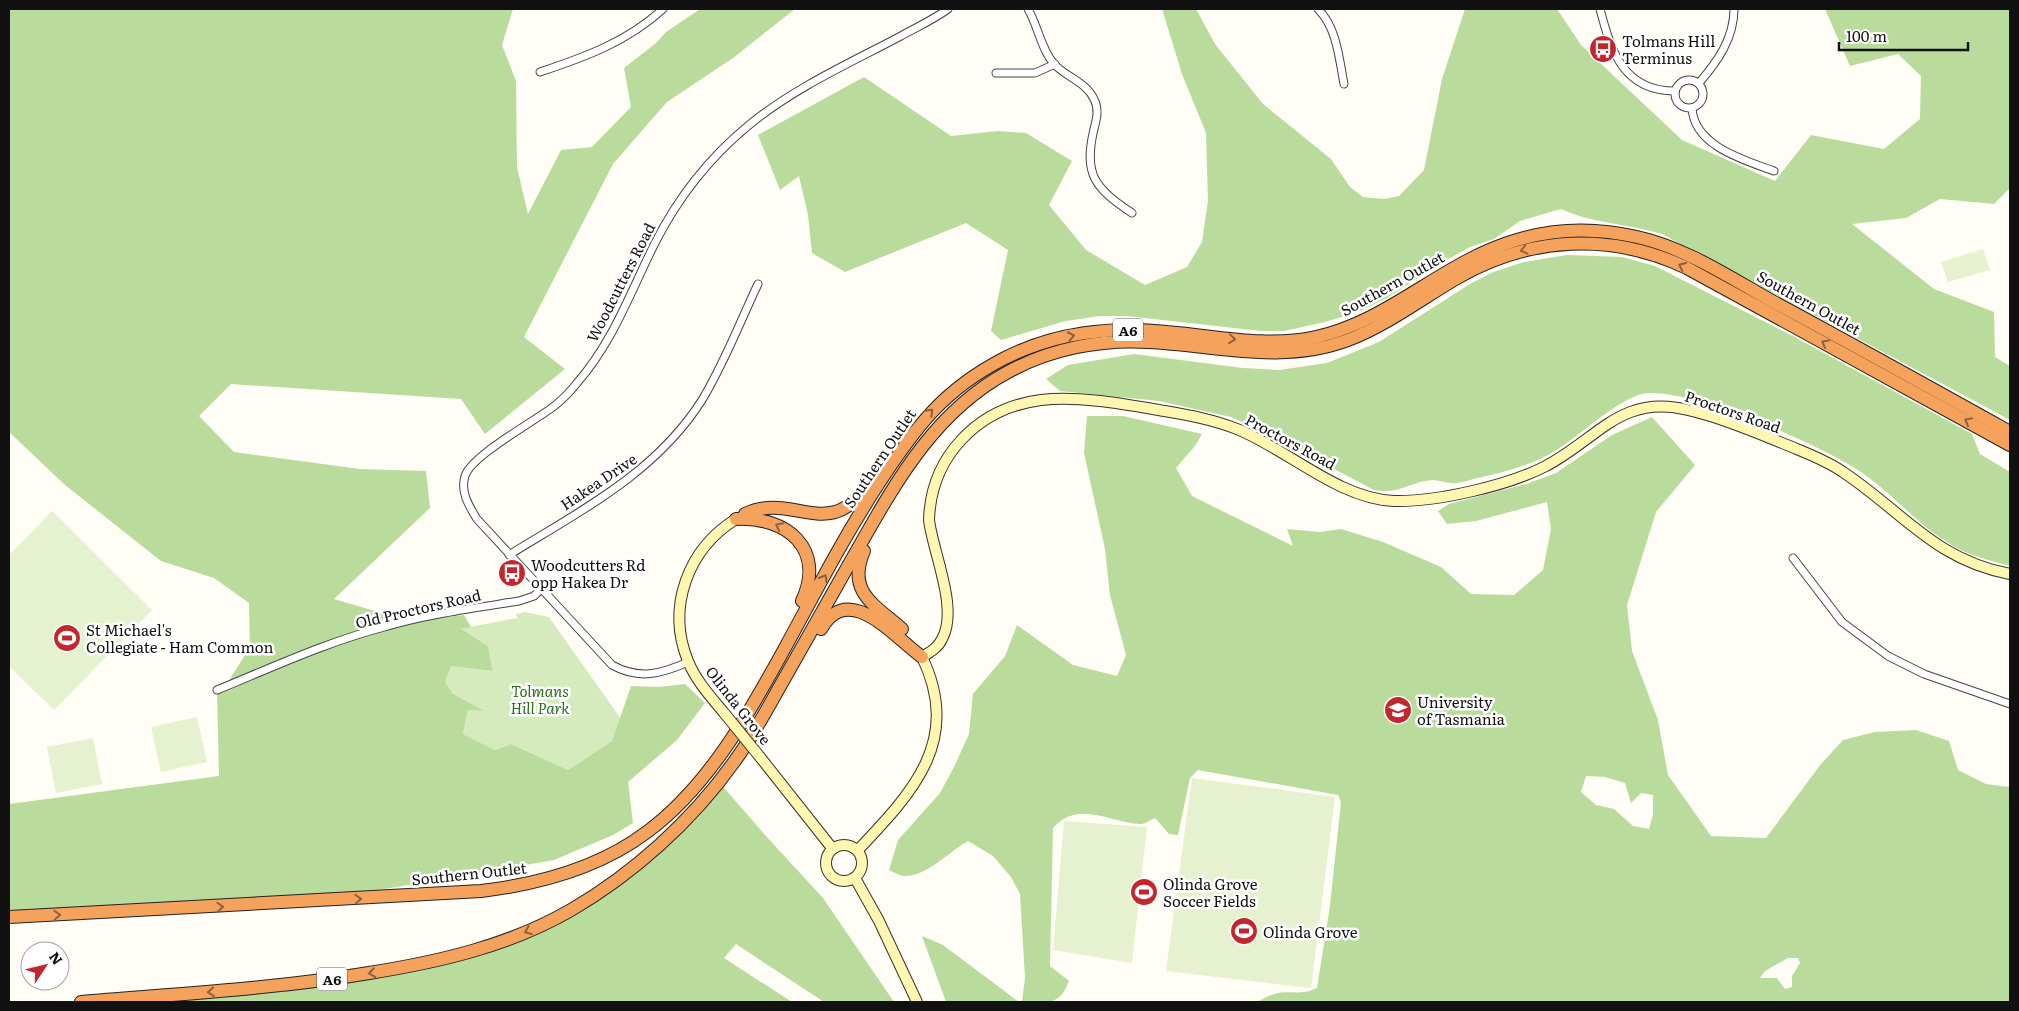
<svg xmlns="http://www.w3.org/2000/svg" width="2019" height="1011" font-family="Literata,serif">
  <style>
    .green { fill: #d5ebbd }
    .forest { fill: #b9dc9c; fill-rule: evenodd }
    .pitch { fill: #e6f2cf }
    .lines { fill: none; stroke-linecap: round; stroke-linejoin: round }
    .street-casing { stroke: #444; stroke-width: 9 }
    .secondary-casing { stroke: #333; stroke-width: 12 }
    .highway-casing { stroke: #222; stroke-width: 14 }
    .street { stroke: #fff; stroke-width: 7 }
    .secondary { stroke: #fff6b0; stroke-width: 10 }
    .highway { stroke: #f5a25d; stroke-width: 12 }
    .secondary-bridge-casing { stroke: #333; stroke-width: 12; stroke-linecap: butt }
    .secondary-bridge { stroke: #fff6b0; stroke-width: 10 }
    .oneway { stroke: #8e613b }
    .labels { text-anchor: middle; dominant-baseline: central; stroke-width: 5; stroke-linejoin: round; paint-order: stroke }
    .shield { fill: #fff; stroke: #585858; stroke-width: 1 }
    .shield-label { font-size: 14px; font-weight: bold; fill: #111 }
    .poi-label { font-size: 15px; fill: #111; stroke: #fff; text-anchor: start }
    .street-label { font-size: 15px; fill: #111; stroke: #fff }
    .park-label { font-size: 15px; font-style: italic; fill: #2f6b1f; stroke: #fff }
  </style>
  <rect width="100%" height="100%" fill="#fffdf5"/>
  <!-- green -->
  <polygon class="green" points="525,612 549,617 621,719 612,741 568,770 511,744 495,750 463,734 468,710 483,711 452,693 445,682 451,666 493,671 488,646 460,629 517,618 516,614"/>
  <!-- forest -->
  <g class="forest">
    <polygon points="9,9 513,9 502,45 516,81 517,167 528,214 561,150 592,147 631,107 624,68 656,43 666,32 700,9 795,9 733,58 667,102 613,164 524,337 565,369 485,434 461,399 231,384 199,416 234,452 360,469 426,471 430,508 334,599 392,616 228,682 250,647 249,603 214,578 161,561 65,485 9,432"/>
    <path d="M1162,9H1196L1215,44L1263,104L1331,159L1350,187L1363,197L1384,199L1399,196L1424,170L1442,79L1465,9H1557L1581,45L1682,140L1775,181L1811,135L1884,149L1920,119L1921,76L1898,54L1850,66L1825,9H2010V188L1994,204L1940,199L1906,218L1852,224L1934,289L1994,312L1995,357L2010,366V420L1662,234C1629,224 1591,223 1561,209L1520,221L1494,239L1470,247L1443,262L1387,298L1358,312L1325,322L1284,331H1261L1127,316H1100L1066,321L1001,340L991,331L1008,250L966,223L845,272L812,253L808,215L799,176L780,190L758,135L864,77L951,136L998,131L1026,133L1072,161L1049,205L1086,250L1145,285L1187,267L1202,242L1208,200L1206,133L1182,74Z"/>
    <path d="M1567,255L1622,257L1655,266L1791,335L1972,434L1980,454L2010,472V566C1988,560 1966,555 1947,542C1914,522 1889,489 1856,469C1817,443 1692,390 1648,393C1621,395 1579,437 1555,451C1530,466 1502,473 1473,479C1467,481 1458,484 1451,483C1445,483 1439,480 1433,480C1411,481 1400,495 1374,490L1254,427L1231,417L1159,401L1060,391L1046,379L1068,365L1134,354L1243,368L1279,370L1327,363L1379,342L1470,284L1493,272L1524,262Z"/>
    <path d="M1087,416H1123L1202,434L1195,446L1176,468L1192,496L1293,546L1287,529L1320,532L1341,529L1383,542L1441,567L1471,594L1514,595L1543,570L1551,529L1547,502L1476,521L1447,524L1438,511L1449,504L1526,484L1556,473L1612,435L1652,417L1695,465L1656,512L1627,605L1632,651L1658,720L1668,775L1711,836L1766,838L1821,764L1843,740L1875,732L1916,730L1949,741L1958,770L1986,784L2010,787V1002H1258C1284,984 1294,999 1317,988L1330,906L1341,802L1338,795L1198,770L1190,778L1178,835L1169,834L1155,818C1151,820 1145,824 1141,824C1109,823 1079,799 1053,828L1050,966L1069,981C1059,1007 1047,1002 1022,1002L1025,978L1020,894L1011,877L993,856L968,841C950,851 925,878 903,876C899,875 893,872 889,870L898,840L940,793L955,765L969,734L973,694L1005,656L1017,625L1073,665L1117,676L1126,655L1110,595L1105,549L1084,453ZM1586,776L1605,777L1625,783L1631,803L1641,793L1653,795V814L1649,829L1633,826L1614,809L1596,805L1581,792ZM1788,958H1798L1800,963L1792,976V987L1785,989L1777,978H1760L1765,971Z"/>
    <polygon points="464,615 471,627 461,629 488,646 493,671 451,666 445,682 452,693 484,711 468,710 463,734 495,750 511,744 568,770 612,741 631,686 658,687 685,684 705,703 677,740 628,782 633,823 613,835 554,860 309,902 9,917 9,804 219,776 217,690 322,646 404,622"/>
    <polygon points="719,782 765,835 823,898 894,1002 824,1002 736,944 724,958 792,1002 81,1002 306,984 504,941 620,877"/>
    <polygon points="922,936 943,945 1019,1002 946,1002"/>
  </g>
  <!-- pitch -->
  <g class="pitch">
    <polygon points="1983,249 1990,270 1948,282 1941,262"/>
    <polygon points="52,511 152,610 54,710 9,666 9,555"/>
    <polygon points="197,717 207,762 161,772 151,727"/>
    <polygon points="93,738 102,784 56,793 47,747"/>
    <polygon points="1192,778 1335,797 1311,988 1166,971"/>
    <polygon points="1064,821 1147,827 1132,963 1053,950"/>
  </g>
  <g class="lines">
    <!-- street casing -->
    <g class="street-casing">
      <g id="street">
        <path d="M1028,9C1038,26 1041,49 1054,64C1066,77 1086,82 1094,99C1099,109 1097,118 1094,129C1083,175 1095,188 1132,213"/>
        <path d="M1318,9C1337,28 1339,58 1344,84"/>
        <path d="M1600,9C1611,51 1623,91 1675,91"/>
        <path d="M540,72C585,57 627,42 663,9"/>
        <polyline points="996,73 1035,73 1055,64"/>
        <circle cx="1689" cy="94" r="14"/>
        <path d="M1699,83C1718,61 1734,38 1734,9"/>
        <path d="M1692,108C1694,146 1744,160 1774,171"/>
        <path d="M509,555C580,511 656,473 702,400C724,364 740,322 758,284"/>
        <polyline points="1793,558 1842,622 1888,656 1924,674 2010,704"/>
        <path d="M688,662C661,674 639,680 612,665L477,519C469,506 460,492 465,476C471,456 533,422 553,407C562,400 570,392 577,383C613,342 630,293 654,245C677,199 710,157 749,125C794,88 848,64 899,37C915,28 933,20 948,9"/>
        <path d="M217,690C273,667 329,641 388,626C430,614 475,608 519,601L534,596L542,588"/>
      </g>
    </g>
    <!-- secondary casing -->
    <g class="secondary-casing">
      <g id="secondary">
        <path d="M725,714C711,697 696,681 688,661C666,607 688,549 736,519"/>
        <polyline points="760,757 832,848"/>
        <circle cx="844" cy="863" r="18"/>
        <path d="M858,850C914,791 962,740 922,657C930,652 938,648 942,639C959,609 933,553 929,520C931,456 978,408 1041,400C1077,396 1118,403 1153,409C1181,414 1210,418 1237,429C1287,449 1339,499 1394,501C1436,502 1506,486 1544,467C1597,440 1621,393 1688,410C1722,418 1755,432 1787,445C1806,453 1826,460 1843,472C1903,512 1935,560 2010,574"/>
        <polyline points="855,878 879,921 917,1002"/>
      </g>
    </g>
    <!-- highway casing -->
    <g class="highway-casing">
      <g id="highway">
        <path d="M745,514C793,491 829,543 867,485"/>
        <path d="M736,519C787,516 826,549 802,601"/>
        <path d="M864,551C846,592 875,605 902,629"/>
        <path d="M821,629C849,580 894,637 922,657"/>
        <path d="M9,917L481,891C540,884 599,868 647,832C709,786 750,712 786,646C816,591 845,535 879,483C915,428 943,390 1003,359C1053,333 1111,326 1167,332C1216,336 1267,348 1316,337C1390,321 1444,261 1517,240C1556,228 1598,228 1637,237C1686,248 1729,277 1772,301C1852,344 1931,388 2010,432"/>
        <path d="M81,1002C177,994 274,989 369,973C438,962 509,946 571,910C633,874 692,821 734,762C751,739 765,713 779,688C806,640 833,593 860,545C898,478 937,410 1008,372C1050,349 1100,339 1148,342C1215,345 1282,365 1348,340C1387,325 1421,299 1457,278C1530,236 1611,232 1687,268L2010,445"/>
      </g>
    </g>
    <!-- street -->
    <use href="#street" class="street"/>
    <!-- secondary -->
    <use href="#secondary" class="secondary"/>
    <!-- highway -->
    <use href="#highway" class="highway"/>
    <!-- secondary-bridge casing -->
    <g class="secondary-bridge-casing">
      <polyline id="secondary-bridge" points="725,714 760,757"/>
    </g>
    <!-- secondary-bridge -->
    <use href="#secondary-bridge" class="secondary-bridge"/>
  </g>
  <!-- one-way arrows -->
  <defs><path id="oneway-chevron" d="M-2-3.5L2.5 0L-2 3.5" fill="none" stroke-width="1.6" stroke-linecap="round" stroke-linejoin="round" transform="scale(1.25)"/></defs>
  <g class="oneway">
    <use href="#oneway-chevron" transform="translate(1524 250) rotate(166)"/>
    <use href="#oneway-chevron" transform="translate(1682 266) rotate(-155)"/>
    <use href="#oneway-chevron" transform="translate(1071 336) rotate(-12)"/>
    <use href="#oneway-chevron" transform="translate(1232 339) rotate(6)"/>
    <use href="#oneway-chevron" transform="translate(1825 343) rotate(-151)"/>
    <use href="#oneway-chevron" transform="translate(930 412) rotate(-46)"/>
    <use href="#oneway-chevron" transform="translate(1968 421) rotate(-151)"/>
    <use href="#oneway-chevron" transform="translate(779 526) rotate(-152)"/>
    <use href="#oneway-chevron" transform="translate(824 578) rotate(-60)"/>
    <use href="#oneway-chevron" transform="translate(358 899) rotate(-3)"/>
    <use href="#oneway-chevron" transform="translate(220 907) rotate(-3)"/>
    <use href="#oneway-chevron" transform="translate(57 915) rotate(-3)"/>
    <use href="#oneway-chevron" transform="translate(528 931) rotate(158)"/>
    <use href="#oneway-chevron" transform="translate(372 973) rotate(171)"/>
    <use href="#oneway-chevron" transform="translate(211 992) rotate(175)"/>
  </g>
  <!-- icons -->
  <defs>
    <g id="bus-disc" transform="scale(1.4375)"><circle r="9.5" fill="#c4262e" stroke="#fff"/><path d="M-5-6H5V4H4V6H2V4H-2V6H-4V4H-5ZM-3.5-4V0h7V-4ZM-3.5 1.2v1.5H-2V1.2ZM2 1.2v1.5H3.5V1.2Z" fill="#fff"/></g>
    <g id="stadium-disc" transform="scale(1.4375)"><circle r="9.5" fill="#c4262e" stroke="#fff"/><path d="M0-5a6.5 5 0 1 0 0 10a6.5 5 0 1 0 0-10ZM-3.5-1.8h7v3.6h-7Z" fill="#fff"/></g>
    <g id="university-disc" transform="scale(1.4375)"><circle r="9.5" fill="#c4262e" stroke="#fff"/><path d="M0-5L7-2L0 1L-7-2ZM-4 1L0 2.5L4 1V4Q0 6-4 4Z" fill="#fff"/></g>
  </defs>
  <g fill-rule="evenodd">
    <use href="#bus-disc" x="1603" y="49"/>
    <use href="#bus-disc" x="512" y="573"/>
    <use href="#stadium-disc" x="67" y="638"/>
    <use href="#university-disc" x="1398" y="710"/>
    <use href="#stadium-disc" x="1144" y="892"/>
    <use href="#stadium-disc" x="1244" y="931"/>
  </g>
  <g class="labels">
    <!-- shield labels -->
    <g class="shield">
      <rect x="1113" y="318.5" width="30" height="23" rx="4"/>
      <rect x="317" y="967.5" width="30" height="23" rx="4"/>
    </g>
    <g class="shield-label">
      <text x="1128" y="330">A6</text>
      <text x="332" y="979">A6</text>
    </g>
    <!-- poi labels -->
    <g class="poi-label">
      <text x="1622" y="40">Tolmans Hill<tspan x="1622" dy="17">Terminus</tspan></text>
      <text x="531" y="564">Woodcutters Rd<tspan x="531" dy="17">opp Hakea Dr</tspan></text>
      <text x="86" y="629">St Michael's<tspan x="86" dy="17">Collegiate - Ham Common</tspan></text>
      <text x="1417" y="701">University<tspan x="1417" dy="17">of Tasmania</tspan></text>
      <text x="1163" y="883">Olinda Grove<tspan x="1163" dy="17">Soccer Fields</tspan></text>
      <text x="1263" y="931">Olinda Grove</text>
    </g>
    <!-- street labels -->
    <g class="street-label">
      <text transform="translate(620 282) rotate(-63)">Woodcutters Road</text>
      <text transform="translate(1392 283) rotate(-29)">Southern Outlet</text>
      <text transform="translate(1809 302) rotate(29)">Southern Outlet</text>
      <text transform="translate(1733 411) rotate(19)">Proctors Road</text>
      <text transform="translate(1291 441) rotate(28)">Proctors Road</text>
      <text transform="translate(879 458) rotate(-56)">Southern Outlet</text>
      <text transform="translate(598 481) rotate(-34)">Hakea Drive</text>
      <text transform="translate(418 608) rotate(-13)">Old Proctors Road</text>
      <text transform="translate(739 705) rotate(52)">Olinda Grove</text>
      <text transform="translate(469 873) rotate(-6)">Southern Outlet</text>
    </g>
    <!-- park labels -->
    <g class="park-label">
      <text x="540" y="690">Tolmans<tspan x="540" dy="17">Hill Park</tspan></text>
    </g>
  </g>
  <!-- border -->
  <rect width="2019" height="1011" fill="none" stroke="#111111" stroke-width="20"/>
  <!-- north arrow -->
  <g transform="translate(45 966) rotate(55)"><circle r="24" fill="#ffffff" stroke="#a0a0a0"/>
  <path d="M0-4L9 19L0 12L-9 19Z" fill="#c4262e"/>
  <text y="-8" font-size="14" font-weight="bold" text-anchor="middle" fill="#111111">N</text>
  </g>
  <!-- scale -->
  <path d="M1839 42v8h129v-8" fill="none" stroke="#111111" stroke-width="2.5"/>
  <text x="1846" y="42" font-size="15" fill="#111111" stroke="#ffffff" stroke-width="4" paint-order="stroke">100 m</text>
</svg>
